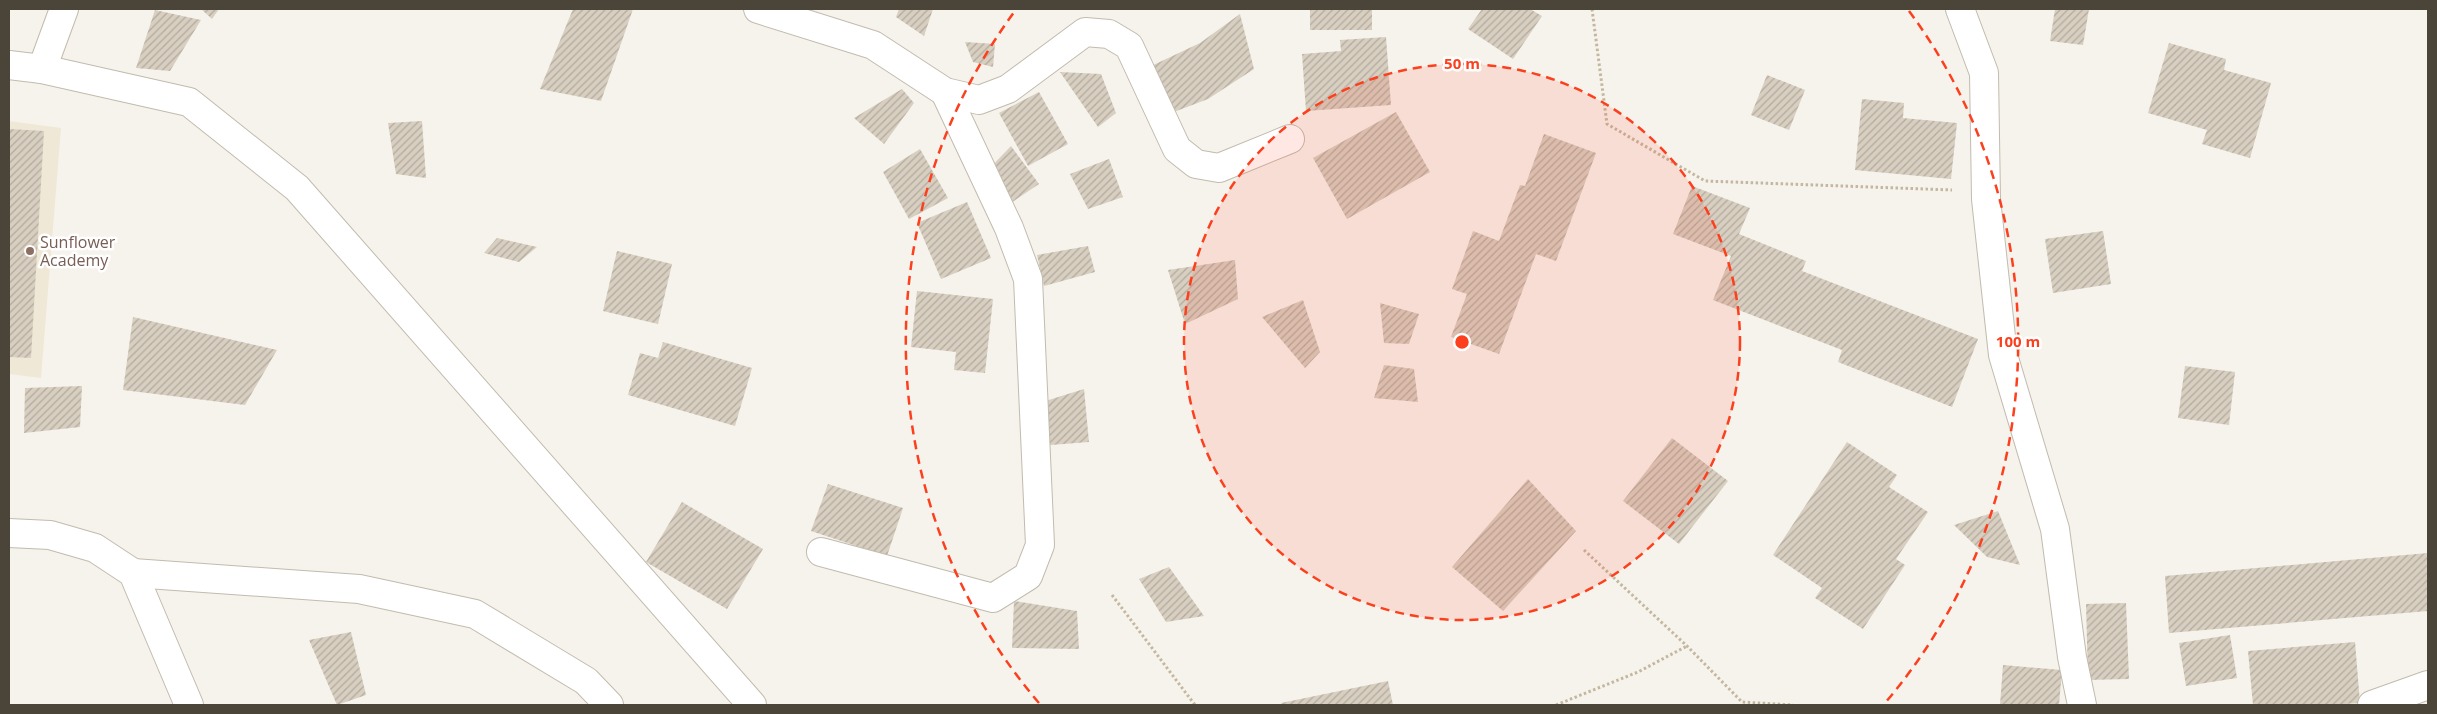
<svg xmlns="http://www.w3.org/2000/svg" width="2437" height="714" font-family="'Open Sans',sans-serif">
  <style>
    .education { fill: #efe8d6 }
    .building { fill: url(#building-hatch) }
    .lines { fill: none; stroke-linecap: round; stroke-linejoin: round }
    .minor-casing { stroke: #c2bbae; stroke-width: 30 }
    .path { stroke: #c4b79f; stroke-width: 3; stroke-dasharray: 2.5 2.5; stroke-linecap: butt }
    .minor { stroke: #fff; stroke-width: 28 }
    .ring { fill: none; stroke: #fc3f1d; stroke-width: 2.5; stroke-dasharray: 9 6 }
    .education-dot { fill: #8d6e63; stroke: #fff; stroke-width: 2 }
    .labels { text-anchor: middle; dominant-baseline: central; stroke-width: 5; stroke-linejoin: round; paint-order: stroke }
    .education-label { font-size: 16px; fill: #785e54; stroke: #fff; text-anchor: start }
    .centre { fill: #fc3f1d; stroke: #fff; stroke-width: 2.5 }
    .ring-label { font-size: 15px; text-anchor: middle; font-weight: bold; fill: #fc3f1d; stroke: #fff; stroke-width: 5; stroke-linejoin: round; paint-order: stroke }
  </style>
  <defs>
    <pattern id="building-hatch" width="6" height="6" patternUnits="userSpaceOnUse" patternTransform="scale(1.25)"><rect width="6" height="6" fill="#d8cfc1"/><path d="M-1 1l2-2M0 6l6-6M5 7l2-2" fill="none" stroke="#b1aa9e"/></pattern>
  </defs>
  <rect width="100%" height="100%" fill="#f6f3ec"/>
  <!-- education -->
  <polygon class="education" points="9,121 61,128 41,378 9,374"/>
  <!-- building -->
  <g class="building">
    <polygon points="201,9 219,9 212,19"/>
    <polygon points="573,9 633,9 601,101 540,89"/>
    <polygon points="899,9 933,9 924,36 896,17"/>
    <rect x="1310" y="9" width="62" height="21"/>
    <polygon points="1482,9 1530,9 1542,16 1513,59 1468,29"/>
    <polygon points="2055,9 2089,9 2083,45 2050,41"/>
    <polygon points="155,10 201,20 170,71 136,68"/>
    <polygon points="1240,14 1254,69 1208,99 1166,115 1147,68 1200,43"/>
    <polygon points="1386,37 1391,105 1306,111 1302,54 1341,51 1340,40"/>
    <polygon points="965,42 995,44 993,67 973,62"/>
    <polygon points="2169,43 2226,59 2224,70 2271,83 2250,158 2202,144 2207,130 2148,113"/>
    <polygon points="1060,72 1101,74 1116,113 1098,127"/>
    <polygon points="1767,75 1805,90 1789,130 1751,115"/>
    <polygon points="902,89 914,103 884,144 854,118"/>
    <polygon points="1039,92 1068,144 1028,166 999,113"/>
    <polygon points="1862,99 1904,103 1903,118 1957,123 1951,179 1855,170"/>
    <polygon points="1396,112 1430,172 1347,219 1313,158"/>
    <polygon points="422,121 426,178 396,174 388,123"/>
    <polygon points="9,129 44,131 31,358 9,357"/>
    <polygon points="1544,134 1596,153 1556,261 1536,254 1499,354 1451,337 1467,294 1452,289 1473,231 1499,241 1520,185 1525,186"/>
    <polygon points="1011,146 1039,184 1002,209 985,173"/>
    <polygon points="920,149 948,198 909,219 883,172"/>
    <polygon points="1109,159 1123,197 1088,209 1070,174"/>
    <polygon points="1692,186 1750,208 1739,234 1806,261 1802,271 1978,339 1952,407 1838,362 1842,350 1713,300 1731,256 1673,234"/>
    <polygon points="967,202 991,258 941,279 917,223"/>
    <polygon points="2103,231 2111,284 2053,293 2045,239"/>
    <polygon points="497,238 537,247 519,262 484,253"/>
    <polygon points="1088,246 1095,272 1044,286 1037,255"/>
    <polygon points="617,251 672,264 658,324 603,311"/>
    <polygon points="1235,260 1238,299 1185,324 1168,270"/>
    <polygon points="917,291 993,299 985,373 954,370 956,352 911,347"/>
    <polygon points="1303,300 1320,352 1305,368 1262,317"/>
    <polygon points="1380,303 1419,314 1409,344 1384,343"/>
    <polygon points="133,317 277,350 245,405 123,390"/>
    <polygon points="663,342 752,368 735,426 628,395 640,353 658,358"/>
    <polygon points="1384,365 1414,369 1418,402 1374,398"/>
    <polygon points="2185,366 2235,372 2229,425 2178,418"/>
    <polygon points="82,386 80,427 24,433 25,388"/>
    <polygon points="1084,389 1089,442 1038,446 1039,403"/>
    <polygon points="1672,438 1728,481 1679,544 1623,501"/>
    <polygon points="1847,442 1897,475 1889,487 1928,512 1896,559 1905,565 1863,629 1815,598 1822,588 1773,555"/>
    <polygon points="1528,479 1576,531 1503,611 1452,567"/>
    <polygon points="828,484 903,508 887,556 811,531"/>
    <polygon points="682,502 763,549 727,609 646,562"/>
    <polygon points="1998,511 2020,565 1987,557 1954,525"/>
    <polygon points="2428,553 2428,611 2169,633 2165,576"/>
    <polygon points="1169,567 1204,616 1166,622 1139,579"/>
    <polygon points="1014,601 1077,611 1079,649 1012,648"/>
    <polygon points="2126,603 2129,679 2088,680 2086,604"/>
    <polygon points="351,632 366,695 337,705 309,640"/>
    <polygon points="2230,635 2237,678 2186,686 2179,643"/>
    <polygon points="2355,642 2360,703 2330,705 2253,705 2248,651"/>
    <polygon points="2003,665 2062,670 2059,705 2000,705"/>
    <polygon points="1388,681 1393,705 1282,705 1281,703"/>
  </g>
  <g class="lines">
    <!-- minor casing -->
    <g class="minor-casing">
      <g id="minor">
        <polyline points="758,9 873,45 945,92 979,100 1008,89 1085,32 1109,34 1129,46 1177,149 1196,164 1219,168 1290,139"/>
        <polyline points="1960,9 1984,73 1986,199 2003,355 2055,529 2072,657 2082,705"/>
        <polyline points="9,65 42,69 189,102 297,188 752,705"/>
        <polyline points="42,69 64,9"/>
        <polyline points="9,533 50,535 95,548 133,573 189,705"/>
        <polyline points="821,552 993,598 1028,576 1040,545 1028,279 1009,228 945,92"/>
        <polyline points="133,573 359,589 475,614 586,681 609,705"/>
        <polyline points="2372,705 2428,685"/>
      </g>
    </g>
    <!-- path -->
    <g class="path">
      <polyline points="1592,9 1607,124 1705,181 1952,190"/>
      <polyline points="1584,550 1687,646 1742,702 1793,705"/>
      <polyline points="1112,595 1195,705"/>
      <polyline points="1556,705 1638,672 1687,646"/>
    </g>
    <!-- minor -->
    <use href="#minor" class="minor"/>
  </g>
  <!-- distance rings -->
  <circle cx="1462" cy="342" r="278" fill="#fc3f1d" fill-opacity=".12"/>
  <g class="ring">
    <circle cx="1462" cy="342" r="278"/>
    <path d="M1039 703A556 556 0 0 1 1015 11M1909 11A556 556 0 0 1 1885 703"/>
  </g>
  <!-- markers -->
  <circle class="education-dot" cx="30" cy="251" r="5"/>
  <g class="labels">
    <!-- education labels -->
    <g class="education-label">
      <text x="40" y="242">Sunflower<tspan x="40" dy="18">Academy</tspan></text>
    </g>
  </g>
  <circle cx="1462" cy="342" r="8" class="centre"/>
  <g class="ring-label">
    <text x="1462" y="69">50 m</text>
    <text x="2018" y="347">100 m</text>
  </g>
  <!-- border -->
  <rect width="2437" height="714" fill="none" stroke="#4b4439" stroke-width="20"/>
</svg>
